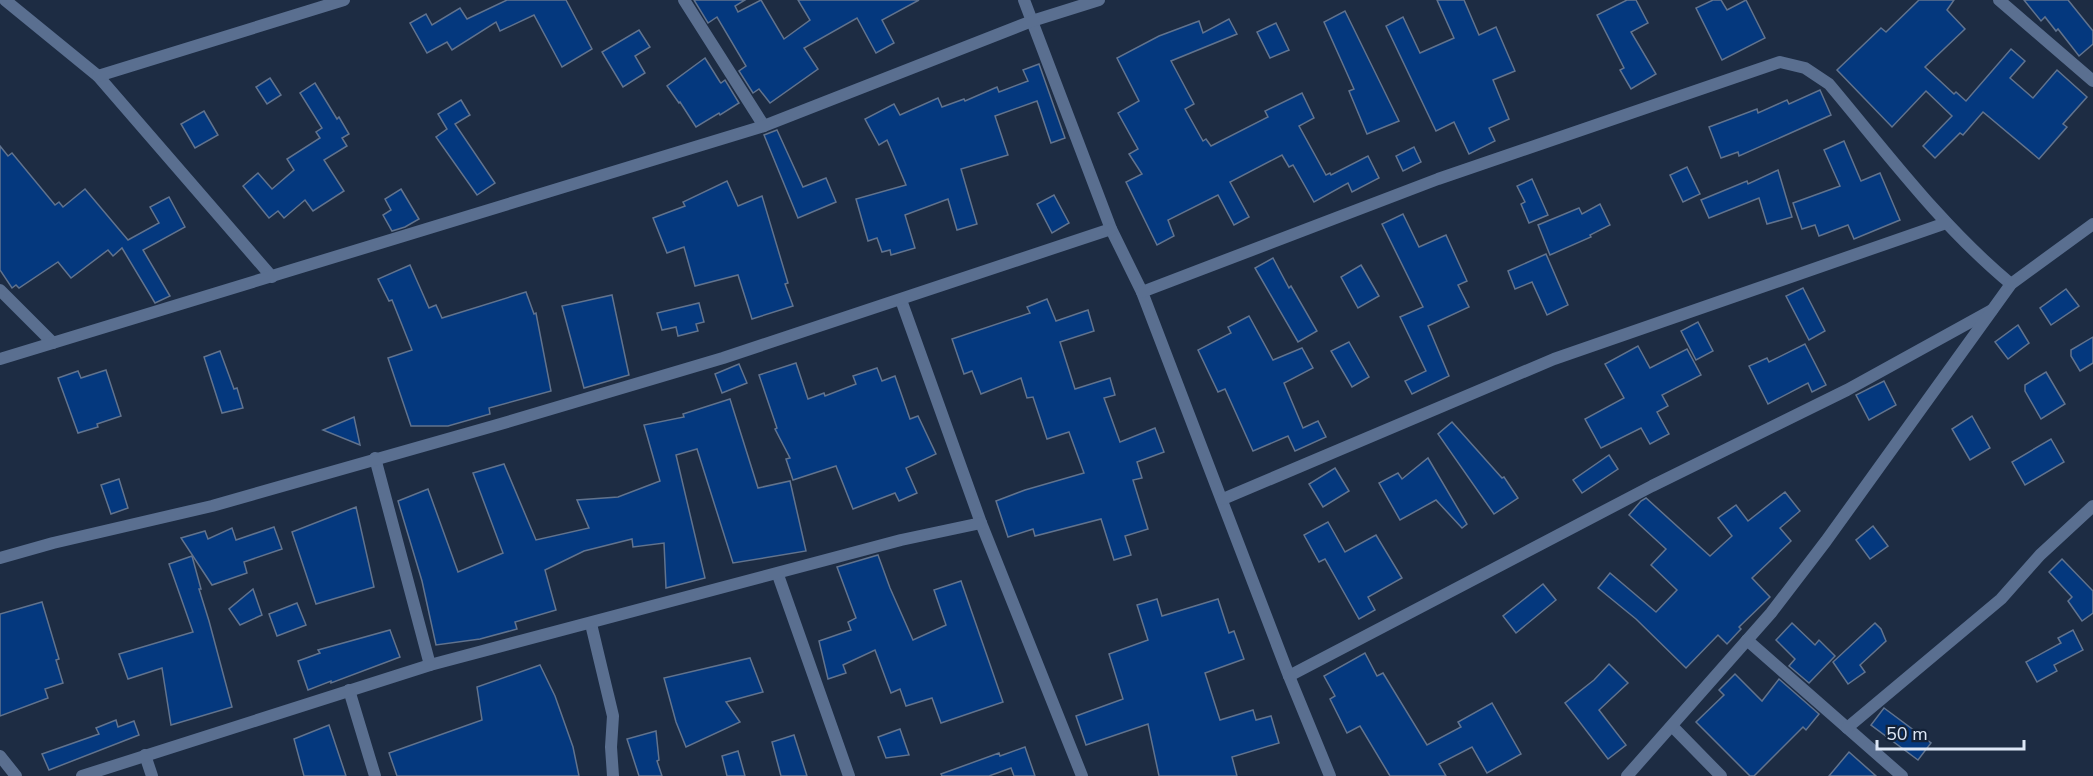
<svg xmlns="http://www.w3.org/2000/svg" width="2093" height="776" font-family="'Nunito Sans',sans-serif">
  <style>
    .building { fill: #04387e; stroke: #61738e; stroke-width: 1.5 }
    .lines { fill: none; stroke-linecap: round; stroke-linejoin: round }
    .street { stroke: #5a6f90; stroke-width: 12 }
  </style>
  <rect width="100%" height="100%" fill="#1d2c43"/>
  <!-- building -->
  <g class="building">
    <polygon points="507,0 566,0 592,49 562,67 534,15 500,31 496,22 452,50 447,42 427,53 410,23 426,14 432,25 460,8 467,19"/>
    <polygon points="694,0 745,0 735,6 738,12 761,0 784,39 810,20 798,0 919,0 882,20 894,43 876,53 857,18 804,48 818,69 770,103 759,89 753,93 739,71 746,66 717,17 708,23"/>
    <polygon points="1437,0 1464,0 1479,35 1496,27 1515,71 1493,80 1509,119 1489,128 1495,141 1469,154 1454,122 1436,131 1386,26 1403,17 1420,53 1454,38"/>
    <polygon points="1627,0 1636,0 1648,23 1631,32 1656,74 1631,89 1620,70 1624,68 1597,15"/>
    <polygon points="1713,0 1721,0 1727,10 1746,0 1765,38 1722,60 1696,8"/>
    <polygon points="1919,0 1954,0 1947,10 1965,29 1925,67 1954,94 1956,92 1966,101 2011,49 2025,61 2010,78 2033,98 2057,70 2087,97 2063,124 2067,127 2039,159 1983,112 1963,135 1960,133 1935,158 1923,146 1952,116 1926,91 1892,127 1837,70 1881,28 1886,32"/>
    <polygon points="2024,0 2068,0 2093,31 2093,44 2079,56 2058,29 2056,31 2045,17 2041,21"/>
    <polygon points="1345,11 1399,121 1367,134 1349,91 1354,89 1324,22"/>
    <polygon points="1229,19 1237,34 1171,61 1194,104 1185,109 1203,141 1206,139 1211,146 1268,117 1265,111 1302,93 1314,118 1299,126 1326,175 1330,173 1331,175 1368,156 1379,178 1352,192 1348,183 1314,202 1293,165 1289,167 1282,155 1230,182 1249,217 1234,225 1218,195 1168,220 1174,236 1157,245 1126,182 1142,174 1129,154 1138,149 1118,113 1139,101 1117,58 1159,36 1199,21 1203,33"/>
    <polygon points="1276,23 1289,50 1270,58 1257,32"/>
    <polygon points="639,30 650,47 635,56 645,73 623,87 602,52"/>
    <polygon points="705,58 720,82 721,83 725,80 739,103 720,115 719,113 696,127 680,102 679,103 667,86"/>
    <polygon points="1039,64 1065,138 1051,143 1037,101 995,116 1008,155 961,169 977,224 957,230 948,199 905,215 915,248 891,255 890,250 882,252 877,238 868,241 856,199 906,185 887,140 879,145 865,119 894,104 900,115 938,98 942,107 964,99 965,101 997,87 999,92 1028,81 1023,70"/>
    <polygon points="270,78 281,95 267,104 256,87"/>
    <polygon points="315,83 337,119 339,117 349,134 342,138 347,146 324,160 344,191 313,211 305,200 284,218 278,211 269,218 243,186 258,173 272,189 294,170 287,159 320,138 316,132 322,128 300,93"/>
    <polygon points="1820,90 1831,115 1739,156 1738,152 1721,158 1709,127 1757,109 1758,113 1787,100 1789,104"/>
    <polygon points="461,100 470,115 455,124 495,183 477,195 436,137 447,129 438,114"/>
    <polygon points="204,111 218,135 195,148 181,124"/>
    <polygon points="777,130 803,187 826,178 836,202 798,218 764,135"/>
    <polygon points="1844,141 1861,181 1880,173 1900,220 1854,239 1848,225 1819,236 1815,225 1802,229 1793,203 1840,186 1824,150"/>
    <polygon points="0,146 8,156 12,153 55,205 59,202 63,207 85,189 128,240 159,223 150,207 169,197 185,227 143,250 170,296 155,303 122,248 113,256 108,250 71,278 58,262 19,288 16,285 12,288 0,270"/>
    <polygon points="1414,147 1421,162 1403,171 1396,156"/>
    <polygon points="1687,167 1700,194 1683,202 1670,175"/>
    <polygon points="1778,170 1792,217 1767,224 1759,198 1709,218 1701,200 1747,181 1748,184"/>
    <polygon points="1532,179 1548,215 1529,223 1521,204 1525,202 1517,186"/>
    <polygon points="727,181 738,206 762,196 788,283 785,284 793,306 752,319 738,275 695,286 684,247 667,253 653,218 685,206 683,202"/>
    <polygon points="401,189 419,219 405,227 392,231 383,215 391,210 385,199"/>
    <polygon points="1054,195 1069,223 1052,233 1037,204"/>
    <polygon points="1600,204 1610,225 1590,235 1591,237 1550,255 1538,225 1579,208 1582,214"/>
    <polygon points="1403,214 1419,247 1446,235 1467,281 1458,285 1469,307 1428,326 1449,376 1412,394 1405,381 1426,371 1400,317 1423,307 1382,224"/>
    <polygon points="1546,254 1568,305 1547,315 1532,282 1515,289 1508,271"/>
    <polygon points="1273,258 1289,288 1291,286 1317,331 1298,342 1255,268"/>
    <polygon points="410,265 429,308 436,305 442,318 526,292 534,314 536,313 551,391 489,408 490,414 448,426 411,426 388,358 412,350 392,300 389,301 378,279"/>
    <polygon points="1361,265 1379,296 1358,308 1341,277"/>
    <polygon points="1803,288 1825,331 1809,340 1786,296"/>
    <polygon points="2066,289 2079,306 2051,325 2040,308"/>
    <polygon points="612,295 629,375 584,388 562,306"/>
    <polygon points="1047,299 1056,321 1088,310 1094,331 1060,342 1075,389 1110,378 1115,395 1104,398 1120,442 1155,428 1164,452 1137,462 1142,478 1133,480 1148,529 1125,536 1131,555 1114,560 1101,519 1035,536 1033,529 1008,537 996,501 1025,490 1084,473 1069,432 1047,439 1033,397 1027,398 1021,378 981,394 972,371 964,374 952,339 1030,313 1027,307"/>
    <polygon points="699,303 704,322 696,324 698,331 678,336 676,327 662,330 657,313"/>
    <polygon points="1249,316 1273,360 1302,348 1313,368 1284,383 1303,428 1318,421 1326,437 1295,451 1288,436 1253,451 1225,389 1218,392 1198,350 1231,333 1228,327"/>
    <polygon points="1698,322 1713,351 1696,360 1681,331"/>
    <polygon points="2018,325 2029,343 2008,359 1995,342"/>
    <polygon points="2093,337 2093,363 2080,371 2071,356 2071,350"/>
    <polygon points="1349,342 1369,377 1352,387 1331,351"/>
    <polygon points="1805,344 1826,385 1812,392 1808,383 1768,404 1749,366 1767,358 1769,362"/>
    <polygon points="1638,346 1650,368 1687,349 1701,375 1662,395 1668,406 1657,412 1669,434 1650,444 1641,428 1601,448 1585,419 1624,398 1605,364"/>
    <polygon points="220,351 234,389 237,388 243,408 222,413 204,357"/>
    <polygon points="796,363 808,399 824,393 825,396 856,384 853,376 877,368 882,381 895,376 910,419 918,416 936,454 906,468 917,493 899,501 895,493 853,509 836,466 793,480 786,459 790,458 775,429 777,428 759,375"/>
    <polygon points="739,364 747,383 722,393 715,374"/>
    <polygon points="106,370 121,416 97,424 98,427 78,433 58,378 78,371 81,378"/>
    <polygon points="2046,372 2065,404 2041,419 2025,391 2025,385"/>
    <polygon points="1884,381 1896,405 1869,420 1856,395"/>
    <polygon points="730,399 758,488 790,481 806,551 733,563 697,449 676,455 705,578 666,588 664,543 633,547 632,539 584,551 545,570 556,610 515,622 517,629 480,639 436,645 422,581 398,501 428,489 458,572 503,553 473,473 504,464 536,540 589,528 577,500 618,497 660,481 644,425 684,417 683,414"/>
    <polygon points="1972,416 1990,448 1970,460 1952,429"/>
    <polygon points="354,417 360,445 323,430"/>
    <polygon points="1452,422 1502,478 1504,477 1518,498 1494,514 1438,434"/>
    <polygon points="2051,439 2064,462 2025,485 2012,462"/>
    <polygon points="1609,455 1618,469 1582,493 1573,480"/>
    <polygon points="1428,458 1467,524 1462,528 1436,500 1400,520 1379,483 1398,473 1402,479"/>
    <polygon points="1335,468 1349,491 1323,507 1309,484"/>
    <polygon points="119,479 128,508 111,514 101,485"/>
    <polygon points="1785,492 1800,511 1780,528 1791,541 1752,578 1770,597 1739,627 1741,629 1727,644 1718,635 1686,668 1636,619 1598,588 1610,573 1656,612 1677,590 1651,565 1666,549 1629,515 1641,501 1646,498 1710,556 1732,536 1718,518 1736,505 1748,521"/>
    <polygon points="356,507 374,587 316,604 292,532"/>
    <polygon points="1328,522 1345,552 1376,535 1402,578 1368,597 1375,610 1359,619 1325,559 1319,562 1304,535"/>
    <polygon points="1873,526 1888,546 1870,559 1856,540"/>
    <polygon points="274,527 282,549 244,562 247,573 212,585 181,538 205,531 208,539 232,528 236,540"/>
    <polygon points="878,555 890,588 913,640 946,625 934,590 961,581 1003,702 941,723 932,698 906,706 900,689 891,693 875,650 843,665 846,673 828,679 819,641 851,630 848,622 856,618 837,567"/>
    <polygon points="192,556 201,589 199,589 209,621 232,707 171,725 162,668 128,679 119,654 193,632 169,564"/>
    <polygon points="2062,559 2093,591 2093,613 2082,621 2068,601 2072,597 2049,572"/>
    <polygon points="1543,584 1556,600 1516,633 1503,616"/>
    <polygon points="253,589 262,615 240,625 229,609"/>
    <polygon points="1157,599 1162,616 1218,599 1229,633 1234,631 1244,659 1205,673 1220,720 1253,710 1256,720 1271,716 1279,743 1232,757 1237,776 1159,776 1148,724 1086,745 1076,716 1123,699 1109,654 1148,640 1137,605"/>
    <polygon points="42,602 59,659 56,660 63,683 45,689 48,698 0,716 0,614"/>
    <polygon points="297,603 306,625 277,636 269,614"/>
    <polygon points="1792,623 1815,645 1819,640 1835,656 1809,683 1789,666 1795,659 1776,640"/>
    <polygon points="1875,623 1881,629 1886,641 1860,665 1865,672 1848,684 1833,662"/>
    <polygon points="390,630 400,657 331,683 331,681 308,690 298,661 320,653 318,650"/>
    <polygon points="2073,630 2083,650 2054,665 2057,671 2037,682 2026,662 2061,643 2058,638"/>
    <polygon points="1365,653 1377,676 1383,673 1427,745 1461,727 1458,722 1492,703 1521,754 1487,773 1472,747 1439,764 1446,776 1390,776 1360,726 1347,733 1330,699 1335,696 1324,676"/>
    <polygon points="750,658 763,692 726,702 740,722 686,747 676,722 664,678"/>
    <polygon points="1609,664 1628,683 1599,710 1626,745 1608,759 1565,703 1594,680"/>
    <polygon points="540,665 555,696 573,747 579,776 397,776 389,753 482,720 477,687"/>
    <polygon points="1735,674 1762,701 1779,679 1819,714 1806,730 1803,727 1754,776 1750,776 1696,722 1724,695 1719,690"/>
    <polygon points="1884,708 1931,743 1918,760 1871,725"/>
    <polygon points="116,720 118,727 134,721 139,735 49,770 42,754 99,734 96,728"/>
    <polygon points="329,725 346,776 304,776 294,739"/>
    <polygon points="900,729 909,755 886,758 878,737"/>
    <polygon points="656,731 659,760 657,761 662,776 639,776 627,739"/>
    <polygon points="794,735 807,776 781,776 772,742"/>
    <polygon points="1025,747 1035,776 1014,776 1011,768 989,776 942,776 941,774 999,753 1000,756"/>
    <polygon points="738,751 745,776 727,776 722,756"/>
    <polygon points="1849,752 1876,776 1829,776"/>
  </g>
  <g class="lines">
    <!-- street -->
    <g class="street">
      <polyline points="5,0 98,76 272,277"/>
      <polyline points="684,0 764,126"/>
      <polyline points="1024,0 1111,229 1142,292 1289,676 1330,776"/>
      <polyline points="1999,0 2093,81"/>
      <polyline points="98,76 344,0"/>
      <polyline points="0,290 53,343"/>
      <path d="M1142,292L1438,179L1780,62L1805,68L1829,84C1887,153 1941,226 2011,284"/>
      <polyline points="901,300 981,523 1082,776"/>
      <polyline points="0,359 764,126 1032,21 1099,0"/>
      <polyline points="375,458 430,665"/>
      <polyline points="1223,499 1554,359 1946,223"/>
      <polyline points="0,558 53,543 212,506 497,425 723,358 1111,229"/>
      <polyline points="778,575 849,776"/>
      <polyline points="591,624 613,716 611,747 613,776"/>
      <polyline points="1747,640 1902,776"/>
      <polyline points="1289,676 1652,486 1847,390 1992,310"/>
      <polyline points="349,690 375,776"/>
      <polyline points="1672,726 1721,776"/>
      <polyline points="1847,728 2001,599 2040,555 2093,506"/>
      <polyline points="145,755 152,776"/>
      <polyline points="0,756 16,776"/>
      <polyline points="82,776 430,665 901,540 981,523"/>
      <polyline points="1627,776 1771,613 1826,541 2011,284 2093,224"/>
    </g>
  </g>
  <!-- scale -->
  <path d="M1877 740v9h147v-9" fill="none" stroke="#dde7f6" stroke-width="3"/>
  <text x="1886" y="740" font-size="18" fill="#dde7f6" stroke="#132238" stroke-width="4.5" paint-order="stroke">50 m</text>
</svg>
